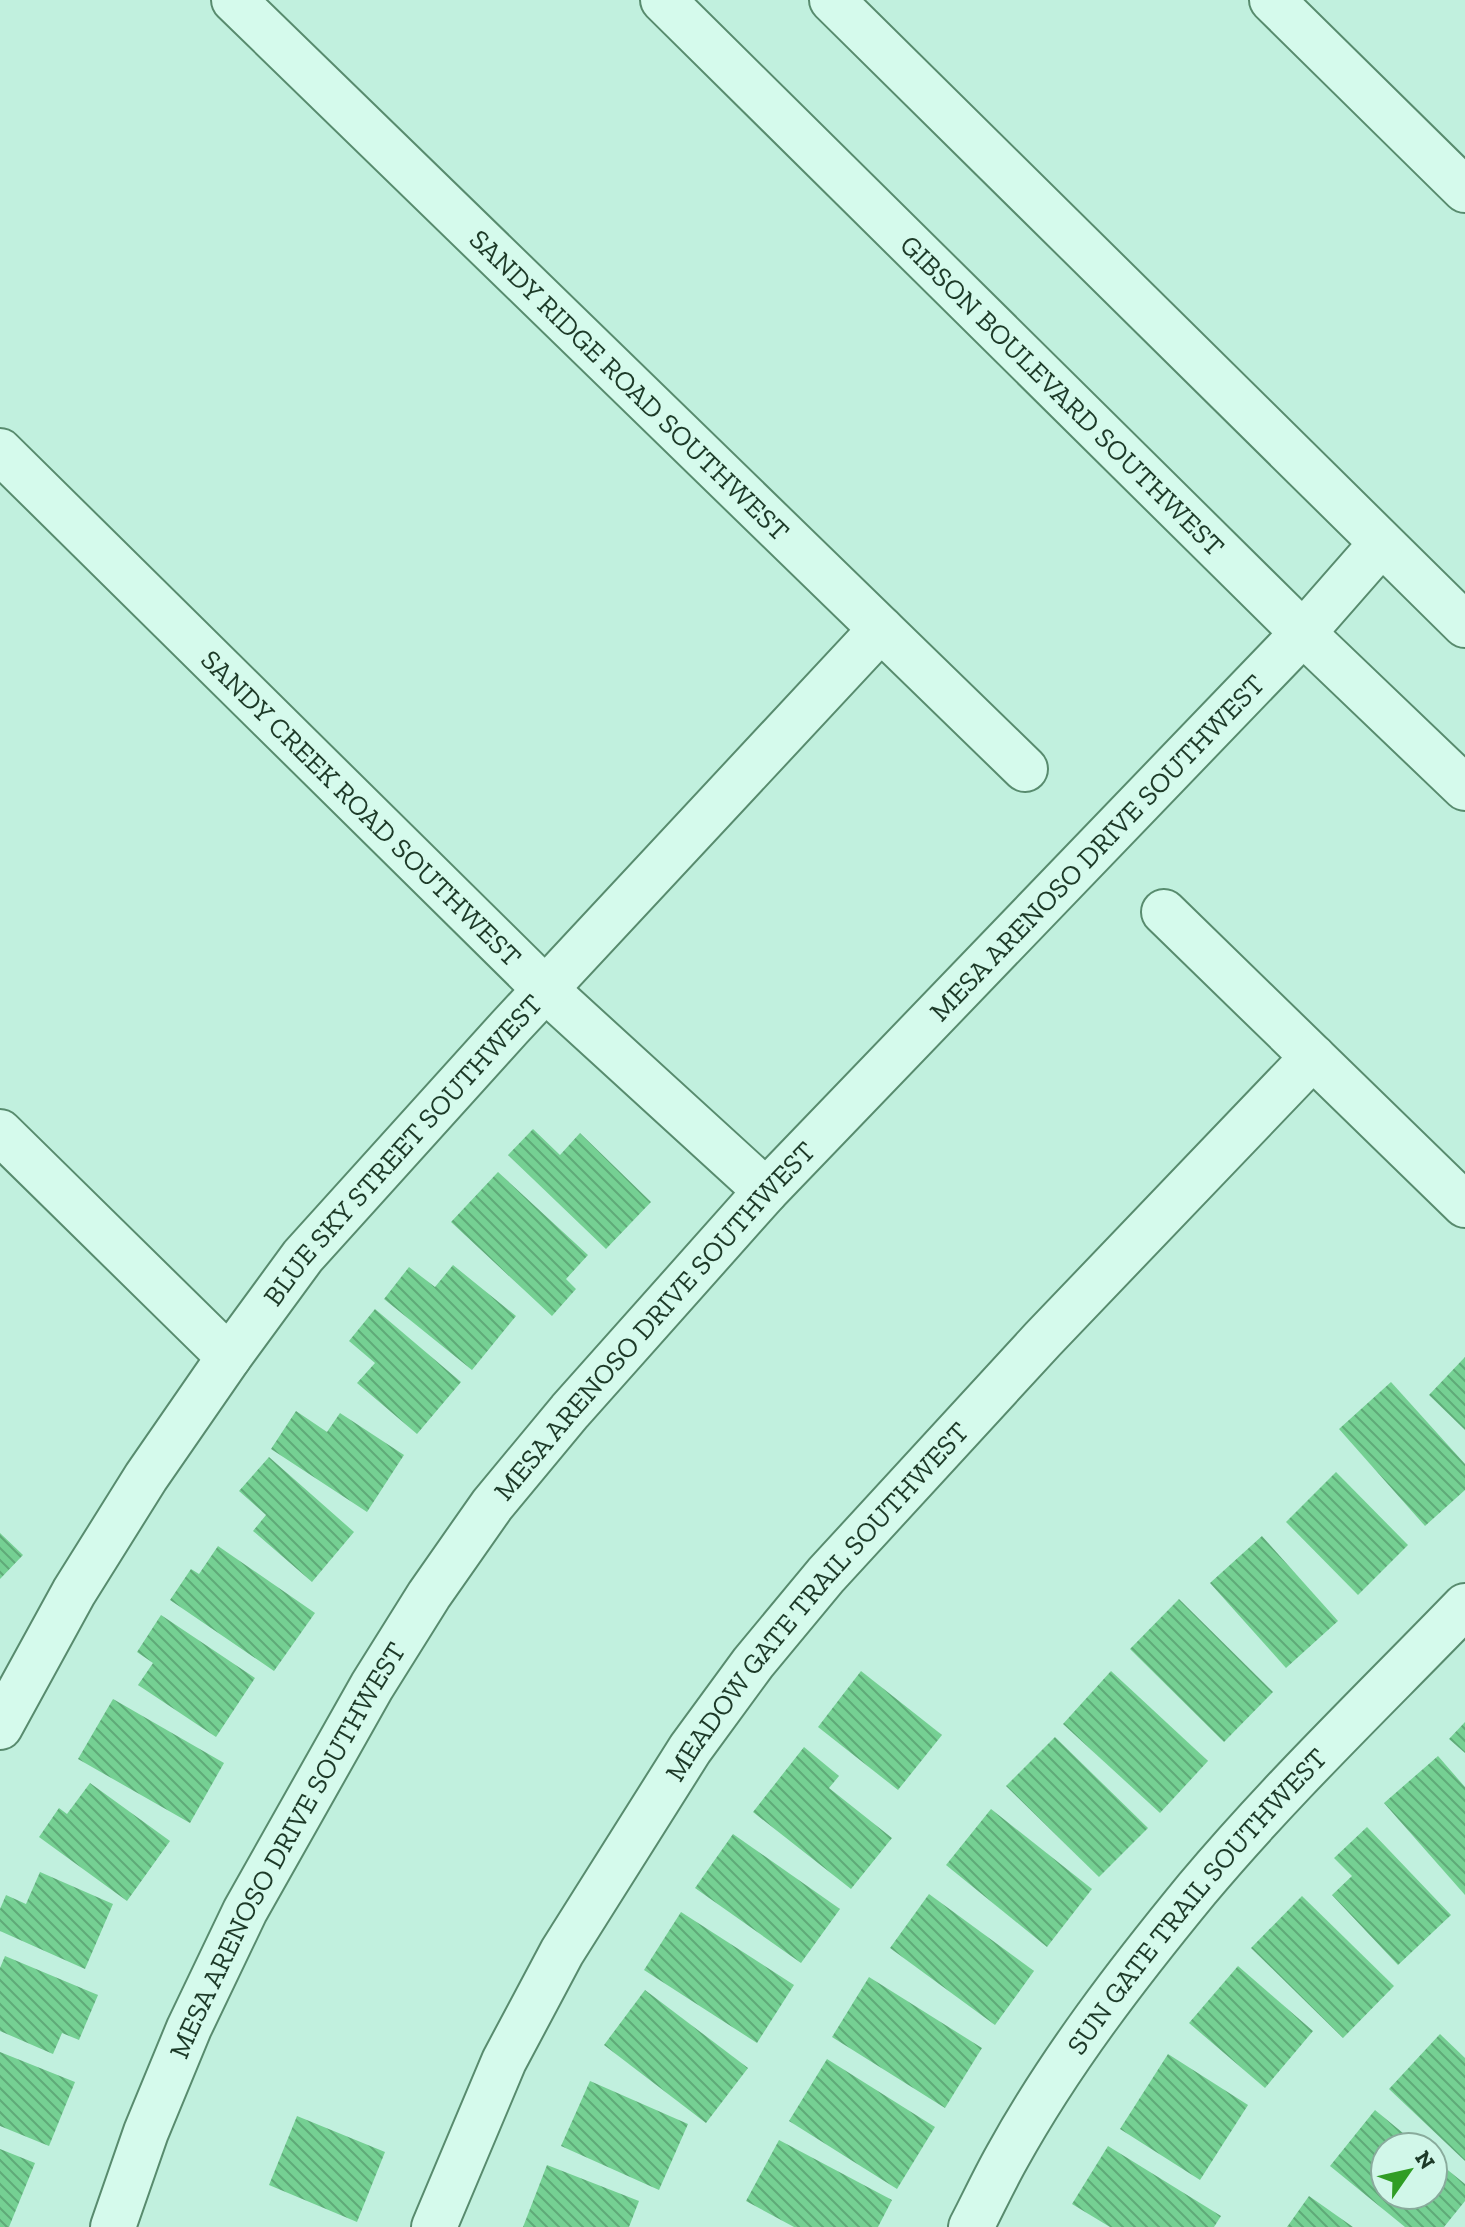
<svg xmlns="http://www.w3.org/2000/svg" width="1465" height="2227" font-family="'Zilla Slab',serif">
  <style>
    .building { fill: url(#building-back-hatch) }
    .lines { fill: none; stroke-linecap: round; stroke-linejoin: round }
    .minor-casing { stroke: #588b6e; stroke-width: 48 }
    .tertiary-casing { stroke: #588b6e; stroke-width: 48 }
    .minor { stroke: #d5faec; stroke-width: 44 }
    .tertiary { stroke: #d5faec; stroke-width: 44 }
    .labels { text-anchor: middle; dominant-baseline: central; stroke-width: 6; stroke-linejoin: round; paint-order: stroke }
    .street-label { font-size: 28px; fill: #1d3a28; stroke: #d1f7e9 }
  </style>
  <defs>
    <pattern id="building-back-hatch" width="6" height="6" patternUnits="userSpaceOnUse" patternTransform="scale(2)"><rect width="6" height="6" fill="#75d093"/><path d="M-1 5l2 2M0 0l6 6M5-1l2 2" fill="none" stroke="#5faa78"/></pattern>
  </defs>
  <rect width="100%" height="100%" fill="#c1f0de"/>
  <!-- building -->
  <g class="building">
    <polygon points="533,1129 560,1155 580,1133 651,1202 606,1249 508,1155"/>
    <polygon points="498,1172 588,1255 566,1279 576,1289 552,1316 451,1222"/>
    <polygon points="453,1265 516,1316 472,1370 384,1299 409,1267 435,1287"/>
    <polygon points="375,1309 461,1382 417,1434 357,1383 375,1363 349,1341"/>
    <polygon points="1465,1357 1465,1430 1429,1395"/>
    <polygon points="1391,1382 1465,1464 1465,1490 1425,1526 1339,1429"/>
    <polygon points="296,1411 327,1432 340,1413 404,1455 367,1512 271,1449"/>
    <polygon points="269,1457 354,1532 312,1582 253,1531 266,1515 239,1491"/>
    <polygon points="1336,1472 1408,1545 1358,1595 1286,1522"/>
    <polygon points="0,1533 23,1555 0,1579"/>
    <polygon points="1262,1536 1338,1621 1286,1668 1210,1583"/>
    <polygon points="218,1546 315,1613 274,1671 170,1600 191,1569 199,1574"/>
    <polygon points="1179,1599 1273,1692 1224,1742 1130,1649"/>
    <polygon points="161,1615 255,1678 216,1737 138,1685 153,1663 137,1652"/>
    <polygon points="861,1671 942,1735 898,1790 818,1727"/>
    <polygon points="1111,1671 1208,1761 1160,1813 1063,1724"/>
    <polygon points="113,1699 224,1763 190,1823 78,1759"/>
    <polygon points="1465,1722 1465,1753 1449,1739"/>
    <polygon points="1055,1737 1148,1828 1099,1877 1006,1786"/>
    <polygon points="804,1747 839,1776 829,1788 892,1838 851,1889 753,1812"/>
    <polygon points="1438,1756 1465,1787 1465,1895 1384,1803"/>
    <polygon points="90,1783 170,1841 127,1901 39,1837 59,1808 67,1814"/>
    <polygon points="991,1809 1092,1889 1047,1947 946,1865"/>
    <polygon points="1367,1827 1451,1915 1398,1965 1332,1895 1352,1876 1334,1858"/>
    <polygon points="733,1834 840,1909 801,1963 695,1888"/>
    <polygon points="40,1872 113,1904 85,1969 0,1931 0,1909 6,1895 26,1904"/>
    <polygon points="929,1894 1034,1971 995,2025 890,1948"/>
    <polygon points="1302,1896 1394,1986 1343,2038 1251,1948"/>
    <polygon points="681,1912 794,1985 757,2043 644,1970"/>
    <polygon points="5,1956 98,1995 79,2040 62,2033 53,2054 0,2031 0,1968"/>
    <polygon points="1238,1966 1313,2031 1265,2088 1189,2023"/>
    <polygon points="869,1977 982,2048 945,2108 832,2037"/>
    <polygon points="645,1990 748,2068 706,2123 604,2045"/>
    <polygon points="1440,2034 1465,2058 1465,2161 1389,2089"/>
    <polygon points="0,2052 75,2082 49,2146 0,2126"/>
    <polygon points="1168,2054 1248,2105 1200,2180 1120,2129"/>
    <polygon points="827,2059 935,2127 897,2189 789,2121"/>
    <polygon points="590,2081 688,2124 659,2190 561,2146"/>
    <polygon points="1375,2110 1420,2147 1385,2147 1385,2195 1433,2195 1433,2158 1465,2184 1465,2201 1444,2227 1405,2227 1330,2166"/>
    <polygon points="297,2116 385,2152 357,2222 269,2185"/>
    <polygon points="779,2140 892,2200 878,2227 794,2227 746,2201"/>
    <polygon points="1108,2146 1221,2216 1214,2227 1110,2227 1072,2204"/>
    <polygon points="0,2149 35,2163 9,2227 0,2227"/>
    <polygon points="547,2165 639,2201 629,2227 523,2227"/>
    <polygon points="1309,2196 1353,2227 1287,2227"/>
  </g>
  <g class="lines">
    <!-- minor casing -->
    <g class="minor-casing">
      <g id="minor">
        <path id="s1" d="M234,0L1025,769"/>
        <polyline points="1272,0 1465,190"/>
        <path id="s2" d="M0,451L545,989L766,1191"/>
        <polyline points="1164,912 1465,1205"/>
        <polyline points="0,1132 229,1357"/>
        <path id="s3" d="M0,1727L74,1592L146,1477L229,1357L303,1256L510,1027L881,629"/>
        <path id="s4" d="M434,2227L504,2061L562,1952L690,1749L753,1663L826,1575L1043,1339L1313,1057"/>
        <path id="s5" d="M971,2227C983,2204 994,2180 1007,2157C1060,2061 1128,1973 1197,1889C1280,1790 1375,1699 1465,1606"/>
      </g>
    </g>
    <!-- tertiary casing -->
    <g class="tertiary-casing">
      <g id="tertiary">
        <path id="s6" d="M663,0L1303,633L1465,788"/>
        <polyline points="832,0 1465,625"/>
        <path id="s7" d="M113,2227L146,2132L189,2028L245,1911L372,1686L429,1595L492,1505L570,1411L766,1191L1303,633L1381,544"/>
      </g>
    </g>
    <!-- minor -->
    <use href="#minor" class="minor"/>
    <!-- tertiary -->
    <use href="#tertiary" class="tertiary"/>
  </g>
  <g class="labels">
    <!-- street labels -->
    <g class="street-label">
      <text stroke="none"><textPath href="#s1" startOffset="552">SANDY RIDGE ROAD SOUTHWEST</textPath></text>
      <text stroke="none"><textPath href="#s6" startOffset="562">GIBSON BOULEVARD SOUTHWEST</textPath></text>
      <text stroke="none"><textPath href="#s2" startOffset="508">SANDY CREEK ROAD SOUTHWEST</textPath></text>
      <text stroke="none"><textPath href="#s7" startOffset="1712">MESA ARENOSO DRIVE SOUTHWEST</textPath></text>
      <text stroke="none"><textPath href="#s3" startOffset="706">BLUE SKY STREET SOUTHWEST</textPath></text>
      <text stroke="none"><textPath href="#s7" startOffset="1064">MESA ARENOSO DRIVE SOUTHWEST</textPath></text>
      <text stroke="none"><textPath href="#s4" startOffset="738">MEADOW GATE TRAIL SOUTHWEST</textPath></text>
      <text stroke="none"><textPath href="#s7" startOffset="416">MESA ARENOSO DRIVE SOUTHWEST</textPath></text>
      <text stroke="none"><textPath href="#s5" startOffset="398">SUN GATE TRAIL SOUTHWEST</textPath></text>
    </g>
  </g>
  <!-- north arrow -->
  <g transform="translate(1409 2171) rotate(56)"><circle r="38" fill="#d1f7e9" stroke="#89ab9c" stroke-width="2"/>
  <path d="M0-6L14 30L0 20L-14 30Z" fill="#309d25"/>
  <text y="-12" font-size="22" font-weight="bold" text-anchor="middle" fill="#1d3a28">N</text>
  </g>
</svg>
